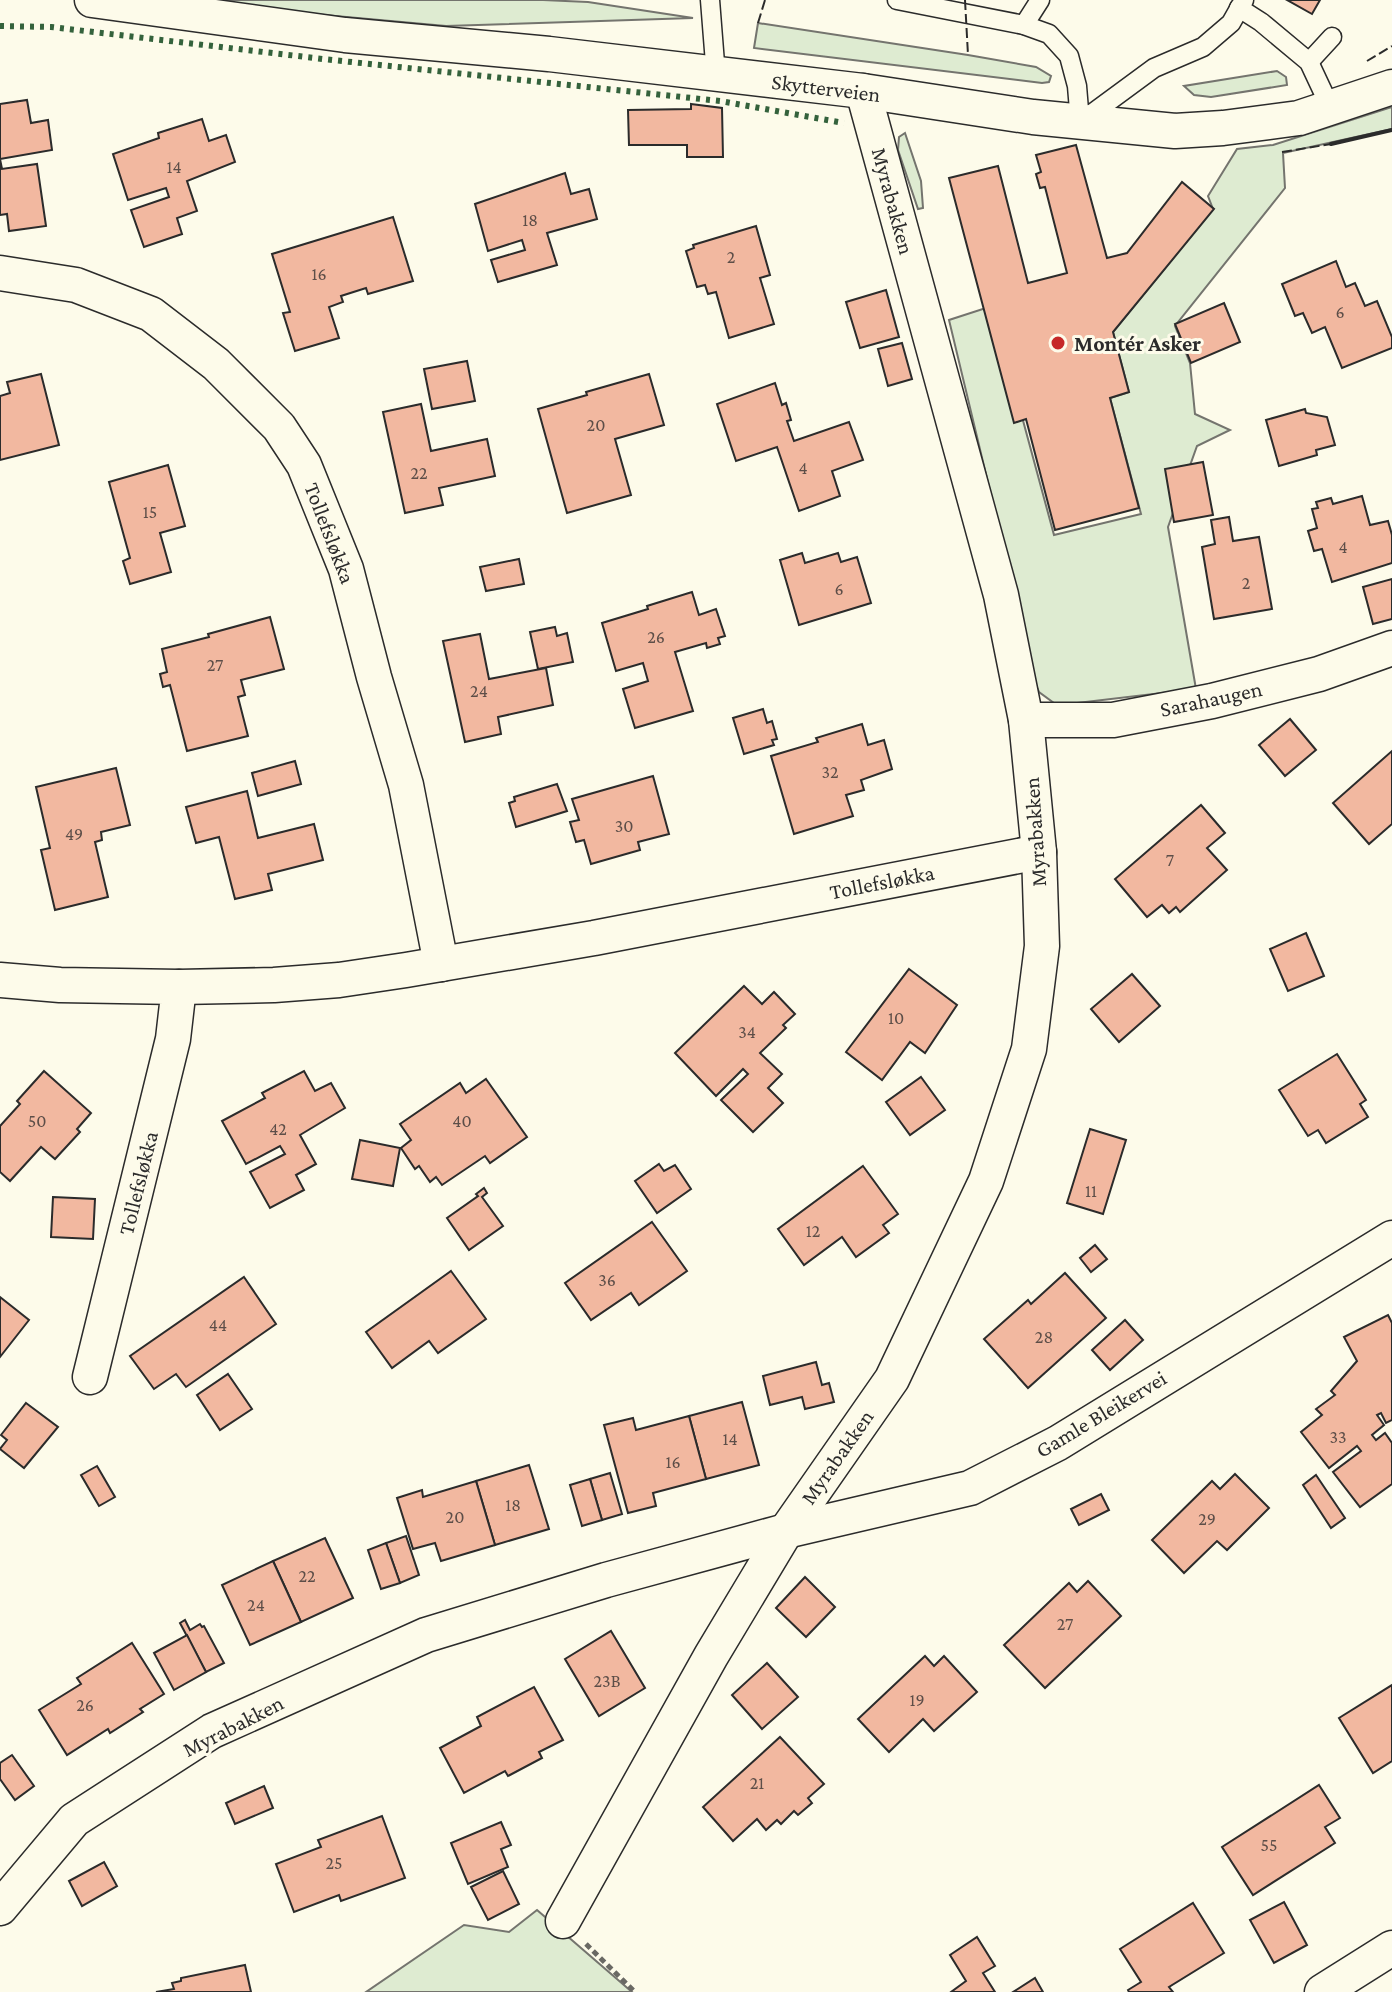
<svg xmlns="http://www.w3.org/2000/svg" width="1392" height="1992" font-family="'Crimson Pro',serif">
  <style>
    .green { fill: #deebd1; stroke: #74746e; stroke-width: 2 }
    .building { fill: #f2b8a0; stroke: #2b2b2b; stroke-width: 2 }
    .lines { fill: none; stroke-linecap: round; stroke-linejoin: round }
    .service-casing { stroke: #2b2b2b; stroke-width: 21 }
    .minor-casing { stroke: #2b2b2b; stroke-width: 37 }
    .path { stroke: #6a6964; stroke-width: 5; stroke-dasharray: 6 4; stroke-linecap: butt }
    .service { stroke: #fdfbea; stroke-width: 18 }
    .minor { stroke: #fdfbea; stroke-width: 34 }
    .hedge { stroke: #34623c; stroke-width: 6; stroke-dasharray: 4 6; stroke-linecap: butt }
    .fence { stroke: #2b2b2b; stroke-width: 2; stroke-dasharray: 10 4; stroke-linecap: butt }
    .wall { stroke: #2b2b2b; stroke-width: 4 }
    .poi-dot { fill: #c62828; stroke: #fdfbea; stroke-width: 3 }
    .labels { text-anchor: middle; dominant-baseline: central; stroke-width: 6; stroke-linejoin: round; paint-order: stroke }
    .number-label { font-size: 18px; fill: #5d4e48 }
    .street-label { font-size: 22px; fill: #2b2b2b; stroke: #fdfbea }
    .poi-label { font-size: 22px; font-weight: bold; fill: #2b2b2b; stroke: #fdfbea; text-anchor: start }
  </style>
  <rect width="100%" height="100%" fill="#fdfbea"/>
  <!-- green -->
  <g class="green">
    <polygon points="214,0 543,0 588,2 693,18 446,26 269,10"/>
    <polygon points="758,23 968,55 1036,67 1051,76 1049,82 1042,83 754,48"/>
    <polygon points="1277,71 1286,77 1287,85 1211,97 1194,95 1184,86"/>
    <polygon points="1392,107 1392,129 1283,153 1285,188 1175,326 1190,363 1195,414 1230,430 1197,446 1168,527 1196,689 1077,703 1054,703 1039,692 1026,663 1007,562 949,320 992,306 1054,535 1141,514 1110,398 1129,392 1113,332 1213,209 1208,196 1237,149 1273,145"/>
    <polygon points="905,133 921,181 923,208 918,209 898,150 899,137"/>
    <polygon points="537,1910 632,1992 366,1992 464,1925 509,1932"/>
  </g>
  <!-- building -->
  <g class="building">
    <polygon points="1287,0 1320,0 1312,14"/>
    <polygon points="27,100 31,123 48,120 52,150 0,159 2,169 37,164 46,226 9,231 7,214 0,215 0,104"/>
    <polygon points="691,104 722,108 723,157 687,157 687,145 629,145 628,110 691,109"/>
    <polygon points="202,119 209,141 226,135 235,162 187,181 197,211 177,218 182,234 144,247 131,210 169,197 166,188 128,200 113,154 159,138 158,133"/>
    <polygon points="1076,145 1107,258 1127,253 1182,182 1214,209 1113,332 1129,392 1110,398 1139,508 1055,530 1026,419 1014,423 949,178 998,166 1028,283 1067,273 1045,187 1040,188 1036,174 1041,172 1036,155"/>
    <polygon points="565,173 571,194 589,189 597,219 547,233 557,265 498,282 491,260 525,250 522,240 488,251 475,204"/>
    <polygon points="393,217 413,281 368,294 366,288 341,296 343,302 329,307 339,338 295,351 283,313 290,312 272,254"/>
    <polygon points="756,226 770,275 760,278 774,324 729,338 716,292 708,294 705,285 697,287 686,251 694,248 693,245"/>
    <polygon points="1336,261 1346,287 1355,283 1365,306 1377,301 1392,337 1392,348 1342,368 1325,327 1312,333 1303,313 1295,316 1282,284"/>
    <polygon points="886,290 899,337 860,348 846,302"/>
    <polygon points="1224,303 1240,342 1191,363 1175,324"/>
    <polygon points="902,343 912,379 888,386 878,349"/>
    <polygon points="467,361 475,401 432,409 424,369"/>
    <polygon points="41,374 59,445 0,460 0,396 10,393 7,382"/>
    <polygon points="649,374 664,425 615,439 631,495 567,513 538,409 587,395 586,392"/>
    <polygon points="775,383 782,405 786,403 791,420 787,421 794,441 849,422 863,460 832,471 840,496 799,511 777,447 736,461 717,404"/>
    <polygon points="421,404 431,451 487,439 495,476 439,488 443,505 405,513 383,412"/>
    <polygon points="1305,409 1306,413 1327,417 1335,445 1316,450 1317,455 1279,466 1266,420"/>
    <polygon points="1203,462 1213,515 1174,522 1165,469"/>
    <polygon points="168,465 185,526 160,533 171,572 130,584 123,561 130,558 109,482"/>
    <polygon points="1362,496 1370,525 1388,521 1392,535 1392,563 1332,582 1322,549 1314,551 1308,531 1317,528 1312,509 1318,508 1316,502 1331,498 1333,504"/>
    <polygon points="1229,517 1233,541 1259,537 1272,609 1214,619 1202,547 1215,544 1211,520"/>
    <polygon points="802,553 805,563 838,553 841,562 857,557 871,603 799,625 780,560"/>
    <polygon points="519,559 524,584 486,591 480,567"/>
    <polygon points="1392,579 1392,619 1373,624 1363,587"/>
    <polygon points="692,592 699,615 716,609 725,636 718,638 720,644 707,648 706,643 675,652 693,711 635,728 623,689 648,681 643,663 616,671 602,623 648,609 647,606"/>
    <polygon points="270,617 284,669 241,680 245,695 238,697 248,736 187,751 170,685 163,687 160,674 167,672 162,649 209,637 208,634"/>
    <polygon points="555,627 557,636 567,633 573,662 538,669 530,632"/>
    <polygon points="480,634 489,679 546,668 553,705 498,717 501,734 465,742 443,641"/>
    <polygon points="763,709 767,723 772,721 777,739 772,740 774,745 744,754 733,718"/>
    <polygon points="1290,719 1316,750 1285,776 1259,745"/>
    <polygon points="862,724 868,745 884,740 892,769 861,780 864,790 846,795 853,816 794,834 771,756 818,742 816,738"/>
    <polygon points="1392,751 1392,824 1369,844 1333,803"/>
    <polygon points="295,761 301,784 258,796 252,773"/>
    <polygon points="116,768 130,825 101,832 102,840 95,842 108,897 55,910 41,850 50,848 36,787"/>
    <polygon points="653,776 669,834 638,842 640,850 591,864 584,840 576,842 570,822 579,820 572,799"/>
    <polygon points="557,784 567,811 516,827 509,803 515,801 514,797"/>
    <polygon points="247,791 258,838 314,824 323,860 268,874 272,890 235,899 219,837 196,843 186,807"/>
    <polygon points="1201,805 1225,833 1207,848 1227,870 1180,912 1176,907 1169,913 1162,905 1147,917 1115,879"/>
    <polygon points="1306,933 1324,976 1288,991 1270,949"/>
    <polygon points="909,969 957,1005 925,1053 910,1042 882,1080 846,1052"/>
    <polygon points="1132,974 1160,1006 1119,1042 1091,1009"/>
    <polygon points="744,986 762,1004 774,992 795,1014 783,1025 786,1028 760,1053 782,1074 768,1088 783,1103 753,1132 721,1100 748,1074 743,1069 716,1096 675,1053"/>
    <polygon points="1337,1054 1366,1100 1360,1104 1368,1117 1326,1143 1318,1130 1308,1136 1279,1090"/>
    <polygon points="44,1071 91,1113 77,1129 80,1132 55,1159 41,1147 10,1181 0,1172 0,1126 20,1104 17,1101"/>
    <polygon points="304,1071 315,1091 331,1083 345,1108 300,1135 316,1164 296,1175 304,1190 270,1208 250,1172 285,1154 280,1146 246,1164 222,1121 265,1098 262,1093"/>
    <polygon points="921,1077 945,1110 910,1135 886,1102"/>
    <polygon points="486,1079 527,1137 490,1163 485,1156 442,1185 436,1177 430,1182 419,1166 415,1169 401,1148 411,1140 400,1124 460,1083 466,1093"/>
    <polygon points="1090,1129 1126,1140 1103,1214 1067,1203"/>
    <polygon points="360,1140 400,1148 393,1186 352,1179"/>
    <polygon points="659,1164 664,1171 675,1165 691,1189 657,1213 635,1181"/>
    <polygon points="863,1166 898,1214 883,1225 889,1233 856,1257 842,1237 804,1265 778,1229"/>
    <polygon points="484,1188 487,1193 482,1197 503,1226 469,1250 447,1218 478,1196 476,1194"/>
    <polygon points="53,1197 95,1199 93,1239 51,1237"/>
    <polygon points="652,1222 687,1271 639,1305 631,1293 591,1320 565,1283"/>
    <polygon points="1095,1245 1107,1259 1091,1272 1080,1258"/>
    <polygon points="451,1271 486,1319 438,1353 429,1341 392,1368 366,1332"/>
    <polygon points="1065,1273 1106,1318 1028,1388 984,1339 1028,1300 1031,1304"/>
    <polygon points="244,1277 276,1324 186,1387 176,1374 154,1389 130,1356"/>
    <polygon points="0,1297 29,1320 0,1357"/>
    <polygon points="1388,1315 1392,1323 1392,1420 1386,1423 1381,1413 1377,1415 1384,1425 1372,1435 1376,1440 1385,1433 1392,1443 1392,1484 1360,1507 1333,1472 1361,1451 1357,1446 1329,1468 1301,1432 1322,1415 1316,1409 1335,1395 1331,1391 1357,1361 1344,1337"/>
    <polygon points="1125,1320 1143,1340 1110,1370 1092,1350"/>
    <polygon points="816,1362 822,1385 829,1383 834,1402 805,1409 802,1397 770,1405 763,1376"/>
    <polygon points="228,1374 252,1409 220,1430 197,1395"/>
    <polygon points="742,1402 759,1465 706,1479 689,1416"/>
    <polygon points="26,1403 58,1427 24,1468 0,1449 7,1440 1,1435"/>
    <polygon points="689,1416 706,1479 653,1493 656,1506 628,1513 604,1425 633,1418 636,1430"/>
    <polygon points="529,1465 549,1529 495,1545 476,1481"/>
    <polygon points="97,1466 115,1497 99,1506 81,1475"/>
    <polygon points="610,1473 622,1514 602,1520 590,1479"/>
    <polygon points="1235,1474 1269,1508 1227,1550 1217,1541 1184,1573 1152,1540 1212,1481 1220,1489"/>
    <polygon points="1316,1475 1345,1518 1331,1528 1303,1485"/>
    <polygon points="590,1479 602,1520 582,1526 570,1485"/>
    <polygon points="476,1481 495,1545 441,1561 435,1543 413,1549 397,1498 422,1490 423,1497"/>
    <polygon points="1101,1494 1109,1510 1079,1525 1071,1509"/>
    <polygon points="406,1536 419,1575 400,1583 386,1543"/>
    <polygon points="325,1538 353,1598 301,1622 273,1561"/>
    <polygon points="386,1543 400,1583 381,1589 368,1550"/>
    <polygon points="273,1561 301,1622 250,1645 222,1585"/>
    <polygon points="805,1577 835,1607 806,1637 776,1608"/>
    <polygon points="1088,1581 1121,1616 1045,1688 1004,1645 1069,1583 1077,1592"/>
    <polygon points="185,1620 190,1630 200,1624 202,1627 204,1626 224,1663 206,1672 180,1623"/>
    <polygon points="611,1631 645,1688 599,1716 565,1659"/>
    <polygon points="187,1635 206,1672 174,1690 154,1653"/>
    <polygon points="132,1643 164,1694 140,1709 143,1712 110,1733 108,1729 67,1755 39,1710 81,1684 77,1678"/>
    <polygon points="925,1656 934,1666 944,1656 977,1692 934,1731 923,1719 889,1752 858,1719"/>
    <polygon points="767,1663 798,1697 762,1729 732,1695"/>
    <polygon points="1392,1685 1392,1761 1373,1773 1339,1718"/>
    <polygon points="534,1687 563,1740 539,1752 542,1758 508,1776 505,1771 464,1793 440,1748 481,1726 477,1717"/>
    <polygon points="780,1737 824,1784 808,1798 812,1803 798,1815 794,1811 781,1824 777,1820 766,1830 757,1819 733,1841 703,1807"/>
    <polygon points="12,1755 34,1786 15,1800 0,1779 0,1763"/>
    <polygon points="1319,1785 1340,1818 1325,1827 1335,1843 1253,1895 1222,1847"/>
    <polygon points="264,1786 273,1808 235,1824 226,1803"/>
    <polygon points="382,1816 405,1878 341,1901 339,1895 294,1912 276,1864 321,1847 318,1840"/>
    <polygon points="501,1822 511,1845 501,1849 508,1867 468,1884 451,1843"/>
    <polygon points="104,1862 117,1886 82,1906 69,1881"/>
    <polygon points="503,1871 519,1904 488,1920 471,1887"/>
    <polygon points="1284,1902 1307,1945 1274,1963 1250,1920"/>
    <polygon points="1193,1903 1224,1953 1169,1987 1173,1992 1129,1992 1128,1990 1141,1982 1120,1949"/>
    <polygon points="977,1937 995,1966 983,1973 995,1992 951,1992 966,1981 950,1955"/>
    <polygon points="245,1965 251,1992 156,1992 174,1989 172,1983 181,1981 181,1978"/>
    <polygon points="1035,1978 1043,1992 1013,1992"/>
  </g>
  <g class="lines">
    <!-- service casing -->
    <g class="service-casing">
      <g id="service">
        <polyline points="710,0 716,76"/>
        <polyline points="897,0 1024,25 1049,34 1069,56 1077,86 1080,122"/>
        <polyline points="1239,8 1261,22 1309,62 1331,109"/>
        <polyline points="1024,25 1040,0"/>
        <polyline points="1309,62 1332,37"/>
        <polyline points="1082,121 1154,68 1203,47 1231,23 1244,0"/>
      </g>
    </g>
    <!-- minor casing -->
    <g class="minor-casing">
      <g id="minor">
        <polyline points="92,0 345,35 549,54 863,91 1033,117 1175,131 1223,128 1299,118 1392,87"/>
        <polyline points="0,273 76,285 151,314 216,364 279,427 304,465 346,569 374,677 406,785 441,964"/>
        <polyline points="1026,720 1113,720 1212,701 1319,674 1392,648"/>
        <polyline points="0,980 60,985 179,987 173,1039 90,1377"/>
        <polyline points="179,987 274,985 339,980 406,970 594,938 1039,852"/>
        <polyline points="0,1908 74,1820 212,1731 426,1635 606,1580 786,1531 970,1488 1058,1443 1392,1238"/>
        <polyline points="563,1921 711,1656 786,1531 892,1379 986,1181 1029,1049 1042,946 1039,852 1026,720 1001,595 863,91"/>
        <polyline points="1322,1992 1392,1948"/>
      </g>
    </g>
    <!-- path -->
    <polyline class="path" points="586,1944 635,1992"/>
    <!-- service -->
    <use href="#service" class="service"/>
    <!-- minor -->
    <use href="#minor" class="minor"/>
    <!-- hedge -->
    <polyline class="hedge" points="0,26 51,27 323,59 720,101 844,123"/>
    <!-- fence -->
    <g class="fence">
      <polyline points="965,0 968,55"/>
      <polyline points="758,23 765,0"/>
      <polyline points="1367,61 1392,46"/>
      <polyline points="1282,152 1331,144"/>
    </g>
    <!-- wall -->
    <polyline class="wall" points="1331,144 1392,130"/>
  </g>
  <!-- markers -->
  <circle class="poi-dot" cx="1058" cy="343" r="8"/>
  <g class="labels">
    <!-- number labels -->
    <g class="number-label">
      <text x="174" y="167">14</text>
      <text x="530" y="220">18</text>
      <text x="731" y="257">2</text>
      <text x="319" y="274">16</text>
      <text x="1340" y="312">6</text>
      <text x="596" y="425">20</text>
      <text x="803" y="468">4</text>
      <text x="419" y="473">22</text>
      <text x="150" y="512">15</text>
      <text x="1343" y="547">4</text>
      <text x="1246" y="583">2</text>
      <text x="839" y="589">6</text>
      <text x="656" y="637">26</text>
      <text x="215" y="665">27</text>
      <text x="479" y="691">24</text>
      <text x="830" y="772">32</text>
      <text x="624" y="826">30</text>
      <text x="74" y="834">49</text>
      <text x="1170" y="860">7</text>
      <text x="896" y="1018">10</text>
      <text x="747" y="1032">34</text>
      <text x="37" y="1121">50</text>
      <text x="462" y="1121">40</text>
      <text x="278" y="1129">42</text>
      <text x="1091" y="1191">11</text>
      <text x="813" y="1231">12</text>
      <text x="607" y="1280">36</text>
      <text x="218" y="1325">44</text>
      <text x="1044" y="1337">28</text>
      <text x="1338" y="1437">33</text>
      <text x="730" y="1439">14</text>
      <text x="673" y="1462">16</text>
      <text x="513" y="1505">18</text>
      <text x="455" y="1517">20</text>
      <text x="1207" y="1519">29</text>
      <text x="307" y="1576">22</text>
      <text x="256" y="1605">24</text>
      <text x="1065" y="1624">27</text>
      <text x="607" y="1681">23B</text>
      <text x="917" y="1700">19</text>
      <text x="85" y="1705">26</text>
      <text x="757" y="1783">21</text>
      <text x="1269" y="1845">55</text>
      <text x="334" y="1863">25</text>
    </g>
    <!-- street labels -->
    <g class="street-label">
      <text transform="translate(826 88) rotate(7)">Skytterveien</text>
      <text transform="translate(893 201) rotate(75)">Myrabakken</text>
      <text transform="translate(330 533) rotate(69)">Tollefsløkka</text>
      <text transform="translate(1211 699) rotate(-12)">Sarahaugen</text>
      <text transform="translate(1035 832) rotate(-94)">Myrabakken</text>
      <text transform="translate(882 882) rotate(-11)">Tollefsløkka</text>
      <text transform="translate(138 1183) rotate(-76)">Tollefsløkka</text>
      <text transform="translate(1101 1414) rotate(-31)">Gamle Bleikervei</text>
      <text transform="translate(837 1457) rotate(-55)">Myrabakken</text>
      <text transform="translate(233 1726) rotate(-27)">Myrabakken</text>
    </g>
    <!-- poi labels -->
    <g class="poi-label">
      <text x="1074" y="343">Montér Asker</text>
    </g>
  </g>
</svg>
